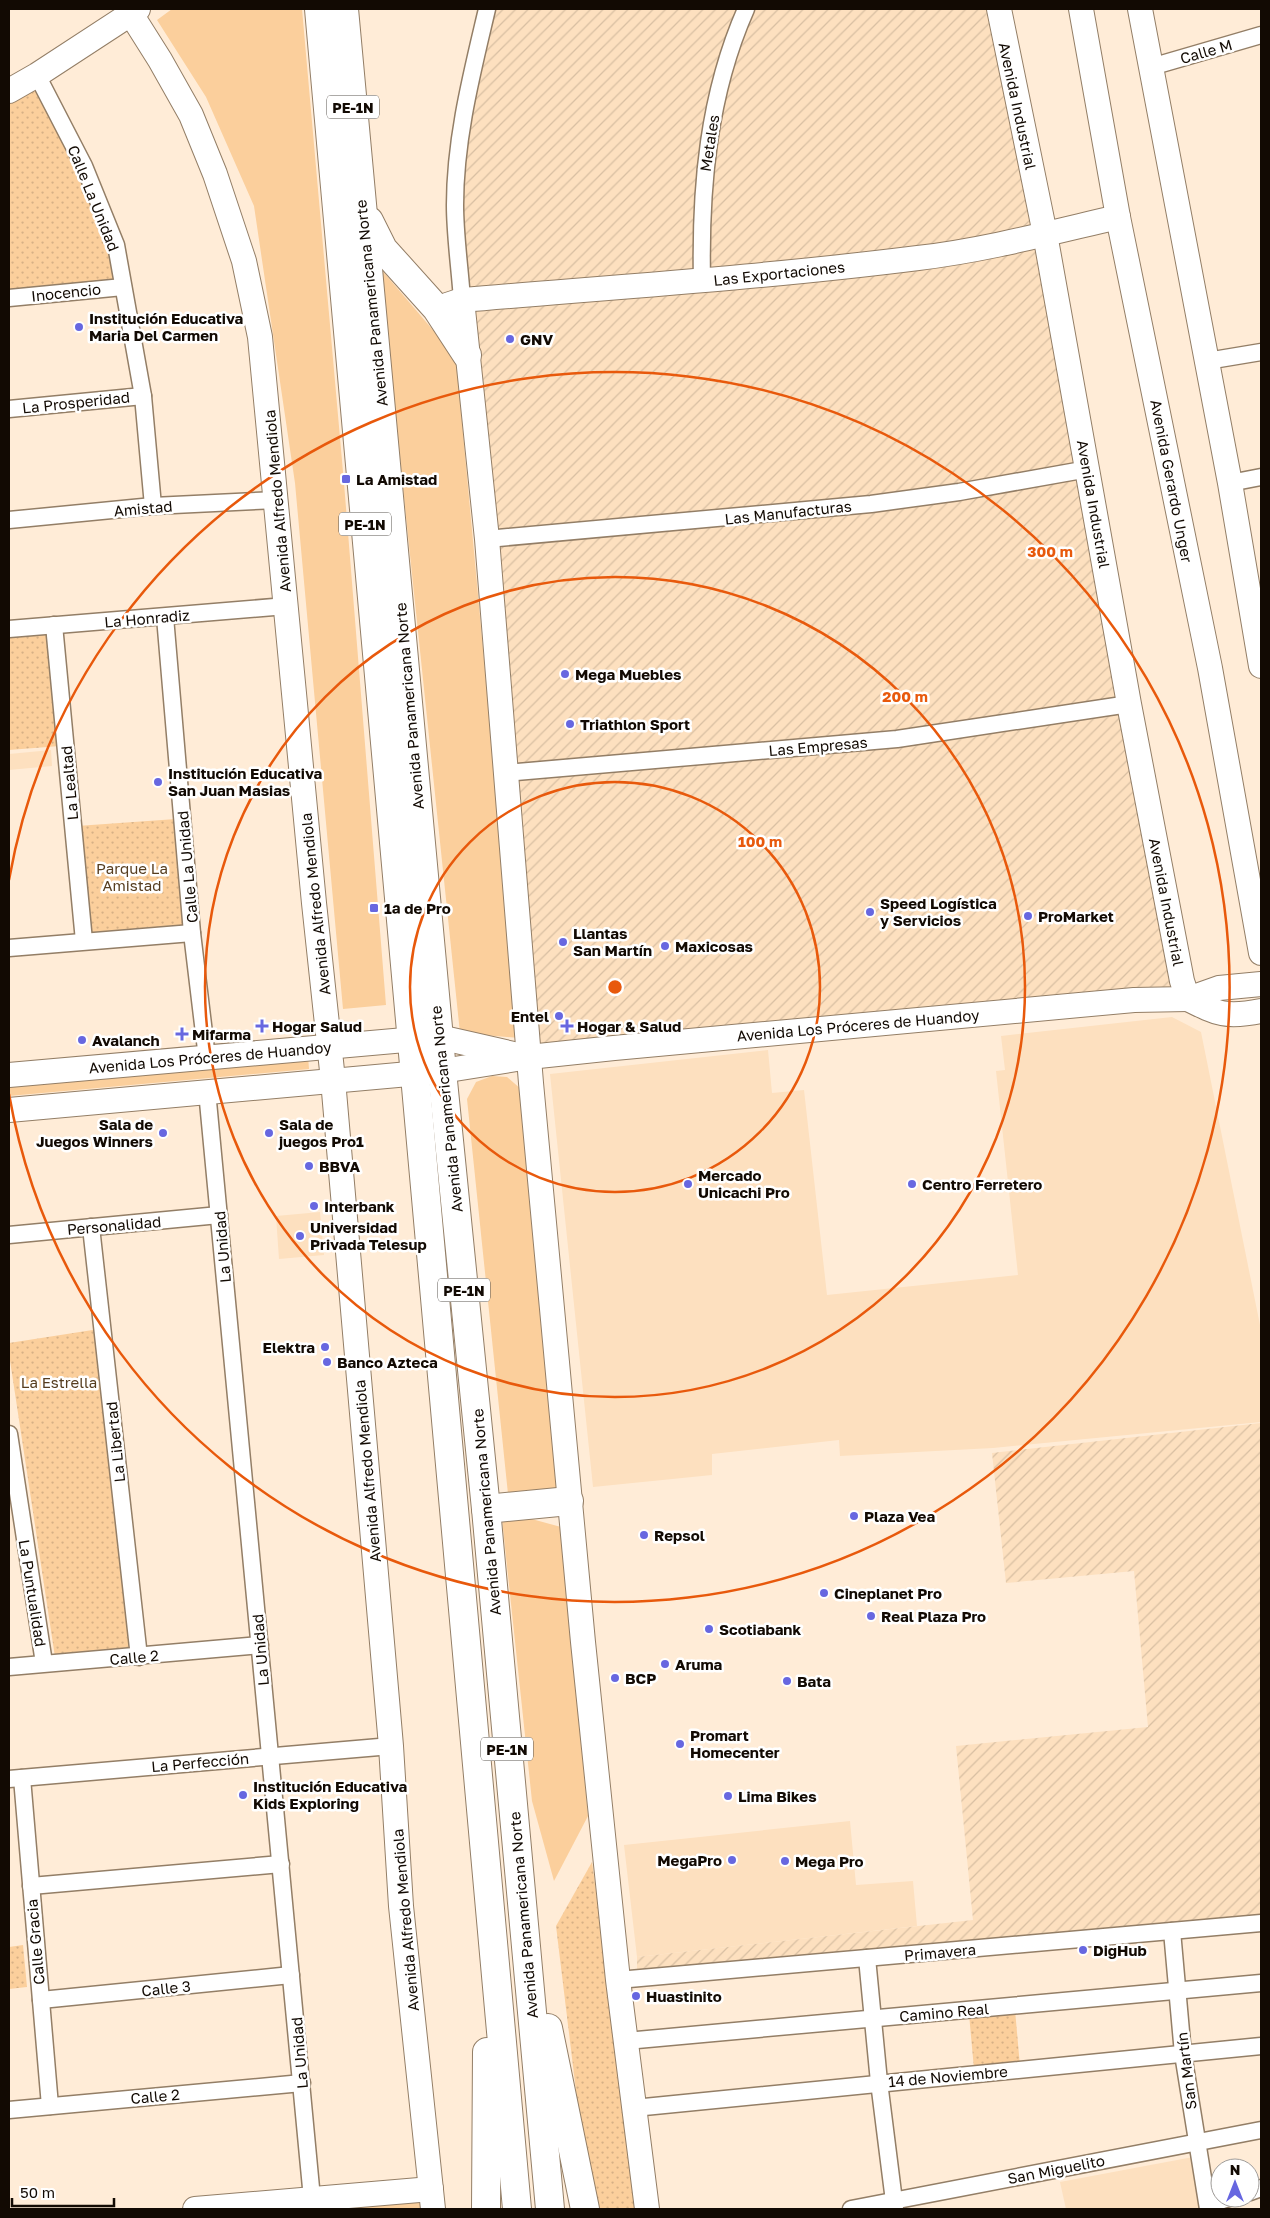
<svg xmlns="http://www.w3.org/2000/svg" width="1270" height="2218" font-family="'Golos Text',sans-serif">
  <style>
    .built { fill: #fde0bf }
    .industrial { fill: url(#industrial-furrows) }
    .green { fill: #fbcf9c }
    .park { fill: url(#park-dots) }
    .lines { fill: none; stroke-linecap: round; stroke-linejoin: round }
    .street-casing { stroke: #937e66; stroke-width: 19 }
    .secondary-casing { stroke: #937e66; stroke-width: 26 }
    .highway-casing { stroke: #937e66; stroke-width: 30 }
    .street { stroke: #fff; stroke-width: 16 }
    .secondary { stroke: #fff; stroke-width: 24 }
    .highway { stroke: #fff; stroke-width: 28 }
    .ring { fill: none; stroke: #e8590c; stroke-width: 2.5 }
    .poi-dot { fill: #6767e0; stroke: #fff; stroke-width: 2 }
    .labels { text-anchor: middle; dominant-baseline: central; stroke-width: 5; stroke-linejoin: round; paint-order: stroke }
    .shield { fill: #fff; stroke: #59544f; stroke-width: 1 }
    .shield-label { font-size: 14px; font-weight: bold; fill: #120a03 }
    .street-label { font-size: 15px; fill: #120a03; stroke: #fff }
    .poi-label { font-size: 15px; font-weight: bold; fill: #120a03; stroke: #fff; text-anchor: start }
    .park-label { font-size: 15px; fill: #563d1f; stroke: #fff }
    .centre { fill: #e8590c; stroke: #fff; stroke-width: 2.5 }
    .ring-label { font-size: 15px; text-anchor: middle; font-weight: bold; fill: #e8590c; stroke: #fff; stroke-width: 5; stroke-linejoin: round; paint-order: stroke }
  </style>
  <defs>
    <pattern id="industrial-furrows" width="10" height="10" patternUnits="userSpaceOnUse" patternTransform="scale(1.25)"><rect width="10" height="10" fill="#fde0bf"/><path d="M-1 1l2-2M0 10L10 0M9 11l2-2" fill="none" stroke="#d8bfa2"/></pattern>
    <pattern id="park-dots" width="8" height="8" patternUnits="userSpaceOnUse" patternTransform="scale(1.25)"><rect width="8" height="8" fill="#fbcf9c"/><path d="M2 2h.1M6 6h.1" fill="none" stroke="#d6b085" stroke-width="1.8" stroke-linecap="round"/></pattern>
  </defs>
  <rect width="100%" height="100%" fill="#ffecd7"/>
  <!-- built -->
  <g class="built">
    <polygon points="51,750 52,766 9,770 9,754"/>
    <polygon points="1172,1017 1201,1032 1261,1330 1261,1422 993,1448 840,1456 839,1440 712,1454 712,1475 593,1487 550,1074 768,1050 772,1093 804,1090 827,1295 1018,1275 996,1071 1005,1070 1001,1036"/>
    <polygon points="320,1212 324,1255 279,1259 276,1216"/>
    <polygon points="850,1821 856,1885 913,1881 917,1926 637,1957 624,1845"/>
    <polygon points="1193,2157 1202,2209 1066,2209 1060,2182"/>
  </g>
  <!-- industrial -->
  <g class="industrial">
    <polygon points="492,9 996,9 1175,988 535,1051 463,240 465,146"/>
    <polygon points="1261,1423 1261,1916 637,1972 637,1957 973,1920 956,1746 1148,1727 1134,1571 1006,1583 992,1453"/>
  </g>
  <!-- green -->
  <g class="green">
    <polygon points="172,9 302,9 344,483 386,1005 343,1009 295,483 254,206 206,97 157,20"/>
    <polygon points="380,268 456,357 519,1038 460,1033"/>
    <polygon points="308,1056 309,1069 9,1096 9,1083"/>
    <polygon points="492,1076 507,1077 522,1090 558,1492 508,1494 467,1099 476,1082"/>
    <polygon points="528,1518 561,1527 588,1816 554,1881 532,1801 502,1519"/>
    <polygon points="424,2196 426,2209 322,2209"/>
  </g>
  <!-- park -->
  <g class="park">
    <polygon points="35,85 76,166 106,242 118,281 9,291 9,100"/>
    <polygon points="50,630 60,746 9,750 9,634"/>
    <polygon points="176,819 187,928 88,936 77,826"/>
    <polygon points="99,1329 130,1650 55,1657 9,1354 9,1343"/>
    <polygon points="592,1862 631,2142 638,2209 596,2209 581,2132 556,1926"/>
    <polygon points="23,1945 27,1987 9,1989 9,1947"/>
    <polygon points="1015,2010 1020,2066 974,2069 969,2014"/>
  </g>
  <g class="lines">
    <!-- street casing -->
    <g class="street-casing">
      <g id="street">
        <polyline points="1151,67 1261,35"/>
        <polyline points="37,75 84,166 116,245 143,396 153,506"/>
        <path d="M702,281C700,188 708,95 746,9"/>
        <polyline points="9,298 123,287"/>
        <path d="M462,300C460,269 455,236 455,205C455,138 472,73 487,9"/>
        <polyline points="1207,361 1261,352"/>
        <polyline points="9,409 143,396"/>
        <polyline points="1230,483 1261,477"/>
        <polyline points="9,520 153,506 277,500"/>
        <polyline points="487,539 871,504 959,492 1088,469"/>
        <polyline points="165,617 192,933 207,1058"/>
        <polyline points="54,625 84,941"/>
        <polyline points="9,629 286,606"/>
        <polyline points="506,773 897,739 1129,704"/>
        <polyline points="9,948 192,933"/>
        <polyline points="207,1091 313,2209"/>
        <polyline points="91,1227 139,1657"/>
        <polyline points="9,1235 219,1215"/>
        <polyline points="9,1434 44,1663"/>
        <polyline points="9,1667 260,1645"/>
        <polyline points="22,1778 50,2106"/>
        <polyline points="9,1779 391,1746"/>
        <polyline points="31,1886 281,1864"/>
        <polyline points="1172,1931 1183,2054 1208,2209"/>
        <polyline points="867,1958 879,2082 895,2209"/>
        <polyline points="618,1980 1261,1923"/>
        <polyline points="41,2000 291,1975"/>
        <polyline points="626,2041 1261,1983"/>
        <polyline points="634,2108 1261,2046"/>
        <polyline points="9,2110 302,2083"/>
        <polyline points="1250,2192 1261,2188"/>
        <polyline points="1208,2205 1229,2198"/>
        <polyline points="851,2209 1261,2130"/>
      </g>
    </g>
    <!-- secondary casing -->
    <g class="secondary-casing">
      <g id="secondary">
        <polyline points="999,9 1045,234 1129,704 1182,981 1188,999"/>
        <polyline points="1081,9 1118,217 1210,668 1261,953"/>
        <polyline points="1140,9 1230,483 1261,666"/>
        <polyline points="131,14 160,60 191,115 215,174 244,261 260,337 314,903 333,1080 391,1746 401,1906 433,2209"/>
        <polyline points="9,91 37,75 138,9"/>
        <polyline points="462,300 487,539 531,1083 583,1642 618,1980 647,2209"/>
        <path d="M447,305L462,300C615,287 767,277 918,258C986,250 1053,232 1118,217"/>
        <path d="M1188,999C1218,1014 1226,1018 1261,1011"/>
        <polyline points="9,1075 439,1037 518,1055"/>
        <polyline points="9,1110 442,1071 529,1057 614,1048 1134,1000 1188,999 1219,988 1261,984"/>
        <polyline points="195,2209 431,2189"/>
      </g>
    </g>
    <!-- highway casing -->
    <g class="highway-casing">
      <g id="highway">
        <polyline points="319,9 517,2209"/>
        <polyline points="344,9 442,1071 486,1509 550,2209"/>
        <polyline points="369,221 383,249 437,309 467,355"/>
        <polyline points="486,1509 569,1501"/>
        <polyline points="548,2028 585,2209"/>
        <polyline points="486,2209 487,2052"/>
      </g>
    </g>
    <!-- street -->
    <use href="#street" class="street"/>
    <!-- secondary -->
    <use href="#secondary" class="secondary"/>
    <!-- highway -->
    <use href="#highway" class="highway"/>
  </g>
  <!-- distance rings -->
  <g class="ring">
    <circle cx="615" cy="987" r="205"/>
    <circle cx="615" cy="987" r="410"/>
    <path d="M9 880A615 615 0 1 1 9 1094"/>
  </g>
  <!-- markers -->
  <g class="poi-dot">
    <circle cx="79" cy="327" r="5"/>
    <circle cx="510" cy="339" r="5"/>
    <rect x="341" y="474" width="10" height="10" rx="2.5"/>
    <circle cx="565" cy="674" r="5"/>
    <circle cx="570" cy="724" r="5"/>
    <circle cx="158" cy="782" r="5"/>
    <rect x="369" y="903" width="10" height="10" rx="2.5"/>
    <circle cx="870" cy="912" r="5"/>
    <circle cx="1028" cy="916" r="5"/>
    <circle cx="563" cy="942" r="5"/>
    <circle cx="665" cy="946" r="5"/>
    <circle cx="559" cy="1016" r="5"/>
    <path d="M259.5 1018.5h5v5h5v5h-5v5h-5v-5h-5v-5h5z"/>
    <path d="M564.5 1018.5h5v5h5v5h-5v5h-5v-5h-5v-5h5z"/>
    <path d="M179.5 1026.5h5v5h5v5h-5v5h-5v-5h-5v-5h5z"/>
    <circle cx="82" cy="1040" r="5"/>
    <circle cx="163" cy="1133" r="5"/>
    <circle cx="269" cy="1133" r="5"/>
    <circle cx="309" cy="1166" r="5"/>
    <circle cx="688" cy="1184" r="5"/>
    <circle cx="912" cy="1184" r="5"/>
    <circle cx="314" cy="1206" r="5"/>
    <circle cx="300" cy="1236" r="5"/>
    <circle cx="325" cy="1347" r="5"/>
    <circle cx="327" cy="1362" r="5"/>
    <circle cx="854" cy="1516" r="5"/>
    <circle cx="644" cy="1535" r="5"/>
    <circle cx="824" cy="1593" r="5"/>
    <circle cx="871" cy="1616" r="5"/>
    <circle cx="709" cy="1629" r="5"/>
    <circle cx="665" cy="1664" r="5"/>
    <circle cx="615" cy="1678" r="5"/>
    <circle cx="787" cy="1681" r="5"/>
    <circle cx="680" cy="1744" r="5"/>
    <circle cx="243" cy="1795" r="5"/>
    <circle cx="728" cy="1796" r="5"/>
    <circle cx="732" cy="1860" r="5"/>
    <circle cx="785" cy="1861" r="5"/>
    <circle cx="1083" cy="1950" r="5"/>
    <circle cx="636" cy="1996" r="5"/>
  </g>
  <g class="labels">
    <!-- shield labels -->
    <g class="shield">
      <rect x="327" y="95.5" width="52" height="23" rx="4"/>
      <rect x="339" y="512.5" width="52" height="23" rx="4"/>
      <rect x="438" y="1278.5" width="52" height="23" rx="4"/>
      <rect x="481" y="1737.5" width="52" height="23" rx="4"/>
    </g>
    <g class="shield-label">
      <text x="353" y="107">PE-1N</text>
      <text x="365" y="524">PE-1N</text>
      <text x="464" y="1290">PE-1N</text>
      <text x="507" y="1749">PE-1N</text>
    </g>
    <!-- street labels -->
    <g class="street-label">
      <text transform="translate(1206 51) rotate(-16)">Calle M</text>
      <text transform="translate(1018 106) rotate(78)">Avenida Industrial</text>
      <text transform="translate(709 143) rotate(-81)">Metales</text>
      <text transform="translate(94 198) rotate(68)">Calle La Unidad</text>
      <text transform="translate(779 273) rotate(-6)">Las Exportaciones</text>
      <text transform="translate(66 292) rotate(-6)">Inocencio</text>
      <text transform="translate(371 303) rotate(-96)">Avenida Panamericana Norte</text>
      <text transform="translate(76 402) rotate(-6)">La Prosperidad</text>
      <text transform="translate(1172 481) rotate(79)">Avenida Gerardo Unger</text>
      <text transform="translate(277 501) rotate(-95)">Avenida Alfredo Mendiola</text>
      <text transform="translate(1094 504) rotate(80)">Avenida Industrial</text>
      <text transform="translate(143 508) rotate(-5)">Amistad</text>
      <text transform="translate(788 512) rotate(-6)">Las Manufacturas</text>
      <text transform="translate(147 618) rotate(-5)">La Honradiz</text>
      <text transform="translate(409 706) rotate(-95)">Avenida Panamericana Norte</text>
      <text transform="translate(818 746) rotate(-5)">Las Empresas</text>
      <text transform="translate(69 783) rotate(-95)">La Lealtad</text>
      <text transform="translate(187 867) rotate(-95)">Calle La Unidad</text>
      <text transform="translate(1167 902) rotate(79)">Avenida Industrial</text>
      <text transform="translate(315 904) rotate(-96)">Avenida Alfredo Mendiola</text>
      <text transform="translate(858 1025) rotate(-5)">Avenida Los Próceres de Huandoy</text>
      <text transform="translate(210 1057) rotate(-5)">Avenida Los Próceres de Huandoy</text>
      <text transform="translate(446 1109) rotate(-96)">Avenida Panamericana Norte</text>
      <text transform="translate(114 1225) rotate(-5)">Personalidad</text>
      <text transform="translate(222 1247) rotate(-95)">La Unidad</text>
      <text transform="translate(115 1442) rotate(-96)">La Libertad</text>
      <text transform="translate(367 1471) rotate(-95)">Avenida Alfredo Mendiola</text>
      <text transform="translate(486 1512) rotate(-95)">Avenida Panamericana Norte</text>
      <text transform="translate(33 1593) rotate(81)">La Puntualidad</text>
      <text transform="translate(260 1650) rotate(-95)">La Unidad</text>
      <text transform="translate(134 1657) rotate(-5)">Calle 2</text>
      <text transform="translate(200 1762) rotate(-5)">La Perfección</text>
      <text transform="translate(523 1915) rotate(-95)">Avenida Panamericana Norte</text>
      <text transform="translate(405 1920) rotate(-95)">Avenida Alfredo Mendiola</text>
      <text transform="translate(35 1942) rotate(-95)">Calle Gracia</text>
      <text transform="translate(940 1952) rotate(-5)">Primavera</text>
      <text transform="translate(166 1988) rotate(-6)">Calle 3</text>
      <text transform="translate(944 2012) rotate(-5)">Camino Real</text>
      <text transform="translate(299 2053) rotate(-95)">La Unidad</text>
      <text transform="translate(1186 2071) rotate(-97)">San Martín</text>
      <text transform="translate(948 2076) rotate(-5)">14 de Noviembre</text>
      <text transform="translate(155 2096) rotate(-5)">Calle 2</text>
      <text transform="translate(1056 2169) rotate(-11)">San Miguelito</text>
    </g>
    <!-- poi labels -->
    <g class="poi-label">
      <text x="89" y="318">Institución Educativa<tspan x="89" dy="17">Maria Del Carmen</tspan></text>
      <text x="520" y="339">GNV</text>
      <text x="356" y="479">La Amistad</text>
      <text x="575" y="674">Mega Muebles</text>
      <text x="580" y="724">Triathlon Sport</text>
      <text x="168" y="773">Institución Educativa<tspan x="168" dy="17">San Juan Masias</tspan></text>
      <text x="880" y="903">Speed Logística<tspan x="880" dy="17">y Servicios</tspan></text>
      <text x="384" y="908">1ª de Pro</text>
      <text x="1038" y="916">ProMarket</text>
      <text x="573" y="933">Llantas<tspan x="573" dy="17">San Martín</tspan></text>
      <text x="675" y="946">Maxicosas</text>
      <text x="549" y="1016" text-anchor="end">Entel</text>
      <text x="272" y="1026">Hogar Salud</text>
      <text x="577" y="1026">Hogar &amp; Salud</text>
      <text x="192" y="1034">Mifarma</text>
      <text x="92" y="1040">Avalanch</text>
      <text x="153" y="1124" text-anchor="end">Sala de<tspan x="153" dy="17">Juegos Winners</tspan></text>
      <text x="279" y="1124">Sala de<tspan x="279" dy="17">juegos Pro1</tspan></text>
      <text x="319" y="1166">BBVA</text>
      <text x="698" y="1175">Mercado<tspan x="698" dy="17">Unicachi Pro</tspan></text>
      <text x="922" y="1184">Centro Ferretero</text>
      <text x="324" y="1206">Interbank</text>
      <text x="310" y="1227">Universidad<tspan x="310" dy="17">Privada Telesup</tspan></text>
      <text x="315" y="1347" text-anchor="end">Elektra</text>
      <text x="337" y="1362">Banco Azteca</text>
      <text x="864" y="1516">Plaza Vea</text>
      <text x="654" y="1535">Repsol</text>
      <text x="834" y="1593">Cineplanet Pro</text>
      <text x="881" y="1616">Real Plaza Pro</text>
      <text x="719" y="1629">Scotiabank</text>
      <text x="675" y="1664">Aruma</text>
      <text x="625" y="1678">BCP</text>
      <text x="797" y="1681">Bata</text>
      <text x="690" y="1735">Promart<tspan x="690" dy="17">Homecenter</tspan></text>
      <text x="253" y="1786">Institución Educativa<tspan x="253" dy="17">Kids Exploring</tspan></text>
      <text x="738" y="1796">Lima Bikes</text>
      <text x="722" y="1860" text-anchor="end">MegaPro</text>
      <text x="795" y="1861">Mega Pro</text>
      <text x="1093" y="1950">DigHub</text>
      <text x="646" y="1996">Huastinito</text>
    </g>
    <!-- park labels -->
    <g class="park-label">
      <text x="132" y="868">Parque La<tspan x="132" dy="17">Amistad</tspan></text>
      <text x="59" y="1382">La Estrella</text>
    </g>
  </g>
  <circle cx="615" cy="987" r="8" class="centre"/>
  <g class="ring-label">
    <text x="1050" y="557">300 m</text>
    <text x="905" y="702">200 m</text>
    <text x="760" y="847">100 m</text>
  </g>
  <!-- border -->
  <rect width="1270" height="2218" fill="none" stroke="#120a03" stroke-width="20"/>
  <!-- north arrow -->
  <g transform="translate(1235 2183)"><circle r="24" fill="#ffffff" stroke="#a09d9a"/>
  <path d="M0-4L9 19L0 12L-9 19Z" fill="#6767e0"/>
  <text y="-8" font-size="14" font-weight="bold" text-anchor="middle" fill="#120a03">N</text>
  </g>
  <!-- scale -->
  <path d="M12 2198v8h102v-8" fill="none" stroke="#120a03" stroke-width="2.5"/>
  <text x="20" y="2198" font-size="15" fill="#120a03" stroke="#ffffff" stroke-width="4" paint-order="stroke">50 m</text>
</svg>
